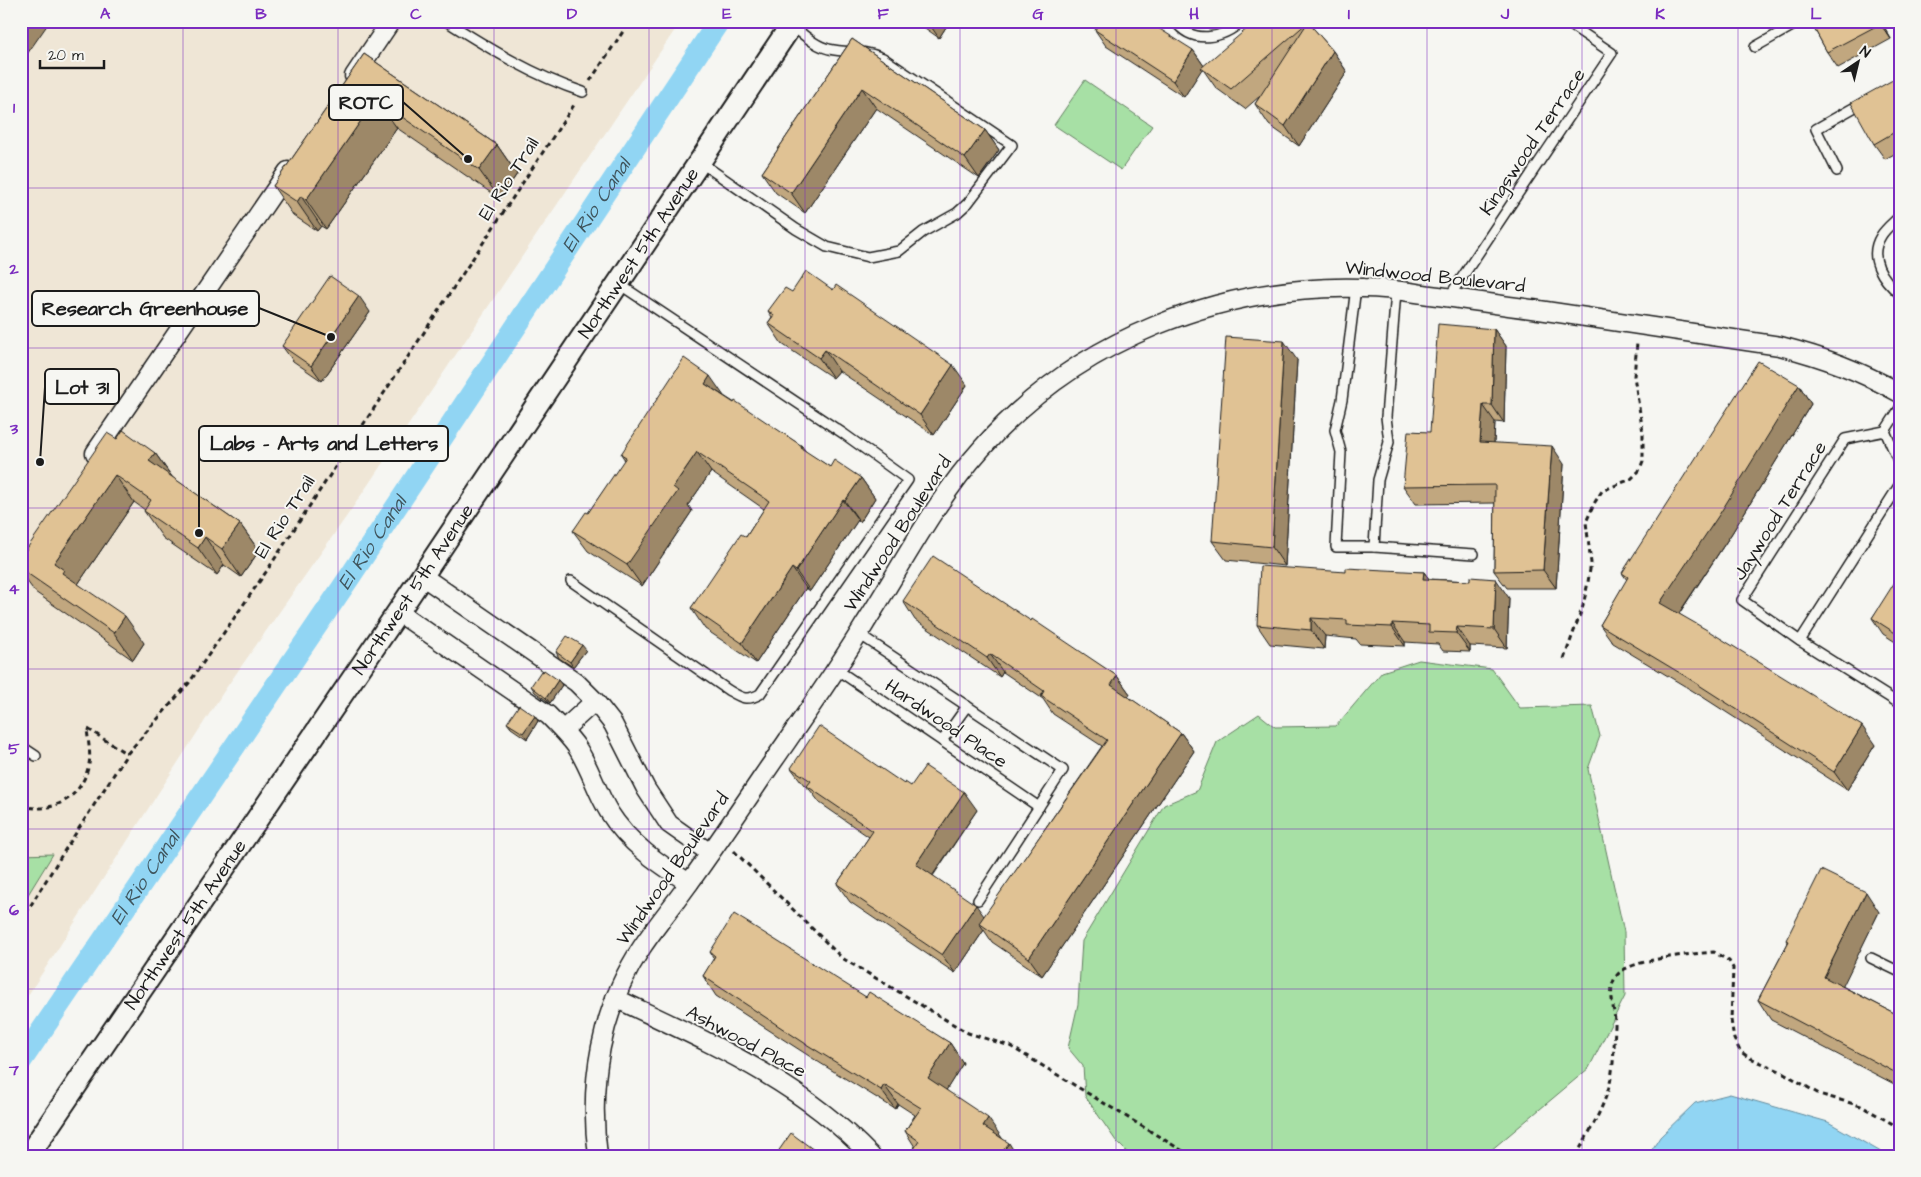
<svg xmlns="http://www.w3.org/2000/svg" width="1921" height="1177" font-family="'Architects Daughter',sans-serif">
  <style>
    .built { fill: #efe6d6 }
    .green { fill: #a7e0a5; stroke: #627e60 }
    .water { fill: #91d5f3; stroke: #628b9d }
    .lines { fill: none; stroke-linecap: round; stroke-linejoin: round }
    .canal { stroke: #91d5f3; stroke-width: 22 }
    .service-casing { stroke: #1c1c1c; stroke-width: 12 }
    .minor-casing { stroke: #1c1c1c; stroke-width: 21 }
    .tertiary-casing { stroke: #1c1c1c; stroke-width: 25 }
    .path { stroke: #1c1c1c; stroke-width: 3; stroke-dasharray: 5 4; stroke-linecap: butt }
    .service { stroke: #f6f6f2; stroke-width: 9 }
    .minor { stroke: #f6f6f2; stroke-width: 18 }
    .tertiary { stroke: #f6f6f2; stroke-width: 21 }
    .wall { fill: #c1a77f; stroke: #1c1c1c }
    .shaded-wall { fill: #9d8868; stroke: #1c1c1c }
    .building { fill: #e0c294; stroke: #1c1c1c }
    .grid { fill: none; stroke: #7b2cbf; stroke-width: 1; stroke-opacity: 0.55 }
    .labels { text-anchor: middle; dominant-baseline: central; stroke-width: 4; stroke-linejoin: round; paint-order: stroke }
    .street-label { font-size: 19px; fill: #1c1c1c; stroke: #f6f6f2 }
    .water-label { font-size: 20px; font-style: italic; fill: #3f545c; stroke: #f6f6f2 }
    .leader { fill: none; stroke: #1c1c1c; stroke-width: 2 }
    .callout-dot { fill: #1c1c1c; stroke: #f6f6f2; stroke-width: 2 }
    .callout { fill: #f6f6f2; stroke: #1c1c1c; stroke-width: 2 }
    .callout-label { font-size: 20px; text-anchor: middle; font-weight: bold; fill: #1c1c1c }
    .neatline { fill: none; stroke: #7b2cbf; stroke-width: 2 }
    .grid-label { font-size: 16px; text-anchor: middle; font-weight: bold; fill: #7b2cbf }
  </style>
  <rect width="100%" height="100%" fill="#f6f6f2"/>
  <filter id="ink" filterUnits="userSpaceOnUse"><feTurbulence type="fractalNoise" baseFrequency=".02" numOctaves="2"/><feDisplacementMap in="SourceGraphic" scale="10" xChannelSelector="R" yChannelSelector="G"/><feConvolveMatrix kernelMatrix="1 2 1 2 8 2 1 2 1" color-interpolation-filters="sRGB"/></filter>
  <g filter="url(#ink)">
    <!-- built -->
    <polygon class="built" points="21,21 681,21 351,510 226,688 21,1006"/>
    <!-- green -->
    <g class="green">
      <polygon points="1085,80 1152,126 1121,170 1054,125"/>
      <polygon points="1419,660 1492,669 1520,708 1592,706 1600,736 1588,769 1624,932 1625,996 1589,1068 1484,1156 1131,1156 1116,1141 1085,1096 1083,1066 1068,1048 1078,1004 1082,941 1164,805 1197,791 1217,742 1259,714 1275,727 1336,726 1382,672"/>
      <polygon points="53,854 21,906 21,855"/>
    </g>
    <!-- water -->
    <polygon class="water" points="1730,1094 1828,1122 1888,1156 1648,1156 1660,1137 1695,1103"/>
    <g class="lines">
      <!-- canal -->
      <path class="canal" id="s1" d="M21,1061L351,575L719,21"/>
      <!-- service casing -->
      <g class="service-casing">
        <g id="service">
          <path d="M446,21C490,49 534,76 583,92"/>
          <path d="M1175,21C1192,45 1223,39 1242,21"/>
          <polyline points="1755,47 1801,21"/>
          <path d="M700,162L796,229L827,247L868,257L899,251L923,232L957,213L968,203L1012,145L883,58C860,48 849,54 829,49C815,46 803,34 792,26"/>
          <polyline points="1837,171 1816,129 1864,102"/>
          <path d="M1900,216C1894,222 1885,229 1881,236C1867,258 1883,280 1900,294"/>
          <polyline points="1356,287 1342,400 1335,430 1341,452 1336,547 1374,547"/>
          <polyline points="1396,291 1386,417 1389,442 1378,480 1374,547 1474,554"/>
          <polyline points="1449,297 1612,53 1565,21"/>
          <polyline points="1900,408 1885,431 1845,439 1742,600 1800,641 1900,704"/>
          <polyline points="1885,431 1900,465"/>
          <path d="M571,581L728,690C740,697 746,702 760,694L908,480L844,434L619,284"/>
          <polyline points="859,634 1063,770 978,900"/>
          <polyline points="1800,641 1900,484"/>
          <polyline points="836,669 1039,807"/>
          <polyline points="942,741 967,706"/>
          <polyline points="21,746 36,756"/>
          <polyline points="1871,958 1900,972"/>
        </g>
      </g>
      <!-- minor casing -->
      <g class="minor-casing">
        <g id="minor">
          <polyline points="354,76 391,21"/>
          <polyline points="95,453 288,171"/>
          <polyline points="422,576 576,682 595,701 613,724 646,789 669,824 710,853"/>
          <path d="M398,612L548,715C558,725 568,735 576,746C590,767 596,791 609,812C629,844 658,863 689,883"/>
          <polyline points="563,730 595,701"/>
          <path d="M615,998C709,1043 797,1079 871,1156"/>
          <path d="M598,1156C588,1083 601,1009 642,947C656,926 672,907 687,886C713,850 738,813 763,776C798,725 834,675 866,622C903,564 936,499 982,448C1077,340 1222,283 1364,288C1384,288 1403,291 1423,294C1462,299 1500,305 1539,310C1619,322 1700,334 1780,346C1826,358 1858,370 1900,393"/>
        </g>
      </g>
      <!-- tertiary casing -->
      <g class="tertiary-casing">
        <g id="tertiary">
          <path id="s2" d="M28,1156L398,612L794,21"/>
        </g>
      </g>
      <!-- path -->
      <g class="path">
        <polyline points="590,81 630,21"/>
        <polyline points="1564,659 1583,606 1588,582 1591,563 1586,522 1595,502 1602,491 1631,479 1639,471 1643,461 1643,432 1634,376 1637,343"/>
        <polyline points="88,729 127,754"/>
        <polyline points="21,778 29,767"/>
        <path d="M21,806C54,814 82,798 89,764C91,754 88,740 87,729"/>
        <polyline points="734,851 842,958 968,1033 1010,1046 1191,1156"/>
        <polyline points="21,921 63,853 127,754 189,683 266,572 574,105"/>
        <path d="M1576,1156C1588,1134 1604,1108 1610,1083C1614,1065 1614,1044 1615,1026C1616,1010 1605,988 1618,974C1632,959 1692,954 1714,952L1729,961L1733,968L1731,1020L1734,1039L1740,1051L1748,1057L1782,1072L1819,1094L1861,1106L1900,1128"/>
      </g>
      <!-- service -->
      <use href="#service" class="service"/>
      <!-- minor -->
      <use href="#minor" class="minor"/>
      <!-- tertiary -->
      <use href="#tertiary" class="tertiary"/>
    </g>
    <!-- wall -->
    <g class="wall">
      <polygon points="915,21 950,21 939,38"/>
      <polygon points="1307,21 1333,51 1347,72 1299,146 1269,125 1255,104 1260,96 1245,109 1216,88 1202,68 1184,97 1106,46 1095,30 1193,50 1204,66"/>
      <polygon points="1810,21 1881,21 1891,39 1838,68 1827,52"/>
      <polygon points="852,39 985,130 999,150 979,178 876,108 805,213 776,193 762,173"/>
      <polygon points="364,54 497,145 517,174 500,199 397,128 326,229 321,226 317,231 293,215 273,186"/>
      <polygon points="1900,76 1900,151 1885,159 1874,144"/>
      <polygon points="792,292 967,385 934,435 839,371 833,378 782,344 768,323 772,317 768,311"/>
      <polygon points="370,312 322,381 293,361 282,346"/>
      <polygon points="1494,329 1506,346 1504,423 1495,422 1494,443 1564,464 1556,588 1507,588 1494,571 1495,503 1416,504 1403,486 1430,432"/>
      <polygon points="1297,360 1285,566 1226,560 1212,541"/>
      <polygon points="1799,385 1811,404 1732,533 1679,614 1875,745 1847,790 1698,694 1613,643 1600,625 1627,580 1622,573"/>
      <polygon points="724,396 802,446 806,452 830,467 861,478 875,498 860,522 858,520 810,591 806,588 756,663 705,629 691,608 746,537 764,509 711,472 688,505 692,511 642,586 588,551 573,531 588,513 625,460 621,454"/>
      <polygon points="117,439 155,453 173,478 240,524 259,551 241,577 224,565 217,575 163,538 144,511 145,510 134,502 78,584 144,643 133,660 35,592 21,573 21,557"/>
      <polygon points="1346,572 1424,572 1429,579 1470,581 1509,598 1507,648 1470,646 1470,652 1443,651 1438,644 1405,642 1405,646 1360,644 1356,639 1325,636 1324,649 1270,644 1257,625"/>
      <polygon points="1900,578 1900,645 1883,634 1872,618"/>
      <polygon points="903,601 1031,621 1117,676 1130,694 1128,697 1181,733 1194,751 1042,976 992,942 984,930 955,973 850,902 837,884 869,837 820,803 810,790 804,785 791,768 904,784 977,810 933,876 984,917 1102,746 1053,714 1043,699 1003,672 1000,677 915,620"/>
      <polygon points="586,650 573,667 559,658 556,652"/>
      <polygon points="558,680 562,685 550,703 535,692 531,686"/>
      <polygon points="538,721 527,739 511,728 507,723"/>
      <polygon points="1879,912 1842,986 1900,1016 1900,1087 1771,1020 1758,1000 1788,943 1786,940"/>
      <polygon points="710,952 866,997 950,1043 963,1063 946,1090 1002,1138 1017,1156 918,1156 914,1149 915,1147 905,1131 915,1115 898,1104 895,1109 820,1063 716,996 703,976 714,959"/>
    </g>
    <!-- shaded-wall -->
    <g class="shaded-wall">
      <polygon points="21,21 50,21 25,57 21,52"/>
      <polygon points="927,21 950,21 939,38"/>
      <polygon points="1879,21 1881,21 1891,39 1880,24"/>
      <polygon points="1193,50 1204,66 1184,97 1173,81"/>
      <polygon points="1333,51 1347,72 1299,146 1285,126"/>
      <polygon points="862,88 876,108 805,213 791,193"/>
      <polygon points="376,99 397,128 326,229 306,200"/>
      <polygon points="985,130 999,150 979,178 965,158"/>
      <polygon points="497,145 517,174 500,199 479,170"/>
      <polygon points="301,196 321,226 317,231 297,202"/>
      <polygon points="359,296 370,312 322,381 311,366"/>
      <polygon points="1494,329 1506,346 1504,423 1492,405"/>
      <polygon points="1284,341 1297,360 1285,566 1272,547"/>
      <polygon points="825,350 839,371 833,378 819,358"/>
      <polygon points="953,365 967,385 934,435 920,415"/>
      <polygon points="710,376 724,396 705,384"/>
      <polygon points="1799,385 1811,404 1732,533 1673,622 1660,603"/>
      <polygon points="1483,405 1495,422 1493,460 1480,442"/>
      <polygon points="1552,446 1564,464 1556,588 1543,570"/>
      <polygon points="697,452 711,472 688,505 692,511 642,586 627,565 673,487"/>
      <polygon points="155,453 174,480 149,461"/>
      <polygon points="115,475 134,502 74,590 54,563"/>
      <polygon points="861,478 875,498 860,522 845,501"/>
      <polygon points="843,500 858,520 810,591 796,571"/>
      <polygon points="240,524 259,551 241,577 222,549"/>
      <polygon points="205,537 224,565 217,575 198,548"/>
      <polygon points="792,568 806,588 756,663 742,643"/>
      <polygon points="1424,572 1437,590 1423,579"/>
      <polygon points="1496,579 1509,598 1507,648 1494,629"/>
      <polygon points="125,616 144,643 133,660 114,633"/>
      <polygon points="1311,618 1325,636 1324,649 1311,630"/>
      <polygon points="1392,623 1405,642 1405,646 1392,627"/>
      <polygon points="1457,627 1470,646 1470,652 1456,633"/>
      <polygon points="582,645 586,650 573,667 570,662"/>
      <polygon points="990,654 1003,672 1000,677 987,658"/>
      <polygon points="1117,676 1130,694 1124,703 1111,685"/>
      <polygon points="558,680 562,685 550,703 546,698"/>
      <polygon points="535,716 538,721 527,739 523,733"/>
      <polygon points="1862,726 1875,745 1847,790 1834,772"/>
      <polygon points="1181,733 1194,751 1042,976 1029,958"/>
      <polygon points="964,792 977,810 928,882 916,864"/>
      <polygon points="1866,892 1879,912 1838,996 1824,977"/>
      <polygon points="976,905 989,923 979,923 984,930 955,973 942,955"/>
      <polygon points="950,1043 963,1063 942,1097 928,1078"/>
      <polygon points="884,1085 898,1104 895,1109 881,1090"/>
      <polygon points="988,1118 1002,1138 997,1145 983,1126"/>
      <polygon points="1009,1143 1017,1156 1007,1156 1003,1151"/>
    </g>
    <!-- building -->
    <g class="building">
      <polygon points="1101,21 1147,21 1193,50 1173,81 1095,30"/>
      <polygon points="1256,21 1307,21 1308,22 1231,89 1201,68"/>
      <polygon points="1810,21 1879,21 1880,24 1827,52"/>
      <polygon points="1308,22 1333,51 1285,126 1255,104"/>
      <polygon points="852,39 985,130 965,158 862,88 791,193 762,173"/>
      <polygon points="364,54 497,145 479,170 376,99 306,200 301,196 297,202 273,186"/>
      <polygon points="1900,76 1900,129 1874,144 1851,103"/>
      <polygon points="806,271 833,290 836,285 953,365 920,415 825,350 819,358 768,323 774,315 768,311 785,288 792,292"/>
      <polygon points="330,276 359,296 311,366 282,346"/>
      <polygon points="1438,324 1494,329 1492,405 1483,405 1480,442 1552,446 1543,570 1494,571 1495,485 1403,486 1408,431 1430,432"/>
      <polygon points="1226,337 1284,341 1272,547 1212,541"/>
      <polygon points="684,358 710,376 705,384 734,403 735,401 802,446 801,448 830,467 834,460 861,478 845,501 843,500 796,571 792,568 742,643 691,608 741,534 746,537 769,501 697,452 673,487 678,491 627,565 573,531 586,512 588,513 626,457 621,454"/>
      <polygon points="1758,361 1799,385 1719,515 1660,603 1707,630 1862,726 1834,772 1685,676 1600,625 1628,577 1622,573"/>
      <polygon points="123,430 155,453 149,461 240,524 222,549 205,537 198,548 144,511 151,500 115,475 54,563 64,570 62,573 125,616 114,633 21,569 21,557 107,433 117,439"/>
      <polygon points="933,556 1031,621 1032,619 1117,676 1111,685 1181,733 1029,958 979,923 1107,740 1041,696 1044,691 990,654 987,658 903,601"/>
      <polygon points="1260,566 1346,572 1346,568 1424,572 1423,579 1470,581 1470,577 1496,579 1494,629 1457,627 1456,633 1429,632 1429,625 1392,623 1392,627 1347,625 1347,620 1311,618 1311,630 1257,625"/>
      <polygon points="1898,577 1900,578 1900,636 1872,618"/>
      <polygon points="567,636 582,645 570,662 556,652"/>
      <polygon points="544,670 558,680 546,698 531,686 541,671 543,672"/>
      <polygon points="519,705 535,716 523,733 507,723"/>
      <polygon points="819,726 904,784 905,782 911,786 925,766 964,792 916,864 976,905 942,955 837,884 873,831 807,786 811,781 791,768"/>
      <polygon points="1821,870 1866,892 1824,977 1900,1016 1900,1075 1758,1000 1789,941 1786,940"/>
      <polygon points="734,914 866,997 869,992 950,1043 928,1078 988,1118 983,1126 1009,1143 1003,1151 1010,1156 924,1156 914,1149 919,1141 905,1131 921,1108 884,1085 881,1090 806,1044 703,976 715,956 710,952"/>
      <polygon points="791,1133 822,1156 775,1156"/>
    </g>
  </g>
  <!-- grid -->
  <path class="grid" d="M183,21V1156M338,21V1156M494,21V1156M649,21V1156M805,21V1156M960,21V1156M1116,21V1156M1272,21V1156M1427,21V1156M1582,21V1156M1738,21V1156M21,188H1900M21,348H1900M21,508H1900M21,669H1900M21,829H1900M21,989H1900"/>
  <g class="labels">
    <!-- street labels -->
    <g class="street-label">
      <text transform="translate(1533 142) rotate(-56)">Kingswood Terrace</text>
      <text transform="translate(509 179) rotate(-57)">El Rio Trail</text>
      <text stroke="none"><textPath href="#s2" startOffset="1090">Northwest 5th Avenue</textPath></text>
      <text transform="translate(1435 277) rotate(6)">Windwood Boulevard</text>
      <text transform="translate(1780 511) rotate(-58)">Jaywood Terrace</text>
      <text transform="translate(285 517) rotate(-57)">El Rio Trail</text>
      <text transform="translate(898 534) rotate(-57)">Windwood Boulevard</text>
      <text stroke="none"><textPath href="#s2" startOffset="685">Northwest 5th Avenue</textPath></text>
      <text transform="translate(946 724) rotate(34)">Hardwood Place</text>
      <text transform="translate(673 869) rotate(-55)">Windwood Boulevard</text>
      <text stroke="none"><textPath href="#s2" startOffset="280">Northwest 5th Avenue</textPath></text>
      <text transform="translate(746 1042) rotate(28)">Ashwood Place</text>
    </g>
    <!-- water labels -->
    <g class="water-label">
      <text stroke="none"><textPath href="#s1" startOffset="1031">El Rio Canal</textPath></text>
      <text stroke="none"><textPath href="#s1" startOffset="626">El Rio Canal</textPath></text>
      <text stroke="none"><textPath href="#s1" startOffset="221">El Rio Canal</textPath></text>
    </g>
  </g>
  <!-- callouts -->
  <path class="leader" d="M468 159L403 102M331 337L259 308M40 462L45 387M199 533L199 443"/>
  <g class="callout-dot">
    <circle cx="468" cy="159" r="5"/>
    <circle cx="331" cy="337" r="5"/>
    <circle cx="40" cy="462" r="5"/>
    <circle cx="199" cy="533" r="5"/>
  </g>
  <g class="callout">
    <rect x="329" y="85" width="74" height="35" rx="5"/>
    <rect x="32" y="291" width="227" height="35" rx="5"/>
    <rect x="45" y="369" width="74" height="35" rx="5"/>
    <rect x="199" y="426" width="249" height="35" rx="5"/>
  </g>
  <g class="callout-label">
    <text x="366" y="109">ROTC</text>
    <text x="145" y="315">Research Greenhouse</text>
    <text x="82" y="394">Lot 31</text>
    <text x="324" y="450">Labs - Arts and Letters</text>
  </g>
  <!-- margin -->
  <rect width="1921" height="1177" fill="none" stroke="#f6f6f2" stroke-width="55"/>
  <!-- north arrow -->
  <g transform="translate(1858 62) rotate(35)" stroke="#f6f6f2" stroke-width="4" paint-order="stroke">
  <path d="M0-4L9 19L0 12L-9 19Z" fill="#1c1c1c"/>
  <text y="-8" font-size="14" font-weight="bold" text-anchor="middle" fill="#1c1c1c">N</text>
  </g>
  <!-- scale -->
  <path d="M40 60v8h64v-8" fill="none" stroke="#1c1c1c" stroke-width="2.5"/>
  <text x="48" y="60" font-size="15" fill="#1c1c1c" stroke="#f6f6f2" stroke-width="4" paint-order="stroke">20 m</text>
  <rect x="28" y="28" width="1866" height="1122" class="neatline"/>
  <g class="grid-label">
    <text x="105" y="19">A</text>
    <text x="261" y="19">B</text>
    <text x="416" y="19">C</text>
    <text x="572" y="19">D</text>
    <text x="727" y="19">E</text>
    <text x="883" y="19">F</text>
    <text x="1038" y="19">G</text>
    <text x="1194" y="19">H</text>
    <text x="1349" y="19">I</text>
    <text x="1505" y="19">J</text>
    <text x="1660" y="19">K</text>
    <text x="1816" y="19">L</text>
    <text x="14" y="113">1</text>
    <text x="14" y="274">2</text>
    <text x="14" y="434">3</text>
    <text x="14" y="594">4</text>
    <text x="14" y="754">5</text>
    <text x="14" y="915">6</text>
    <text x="14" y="1075">7</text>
  </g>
</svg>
